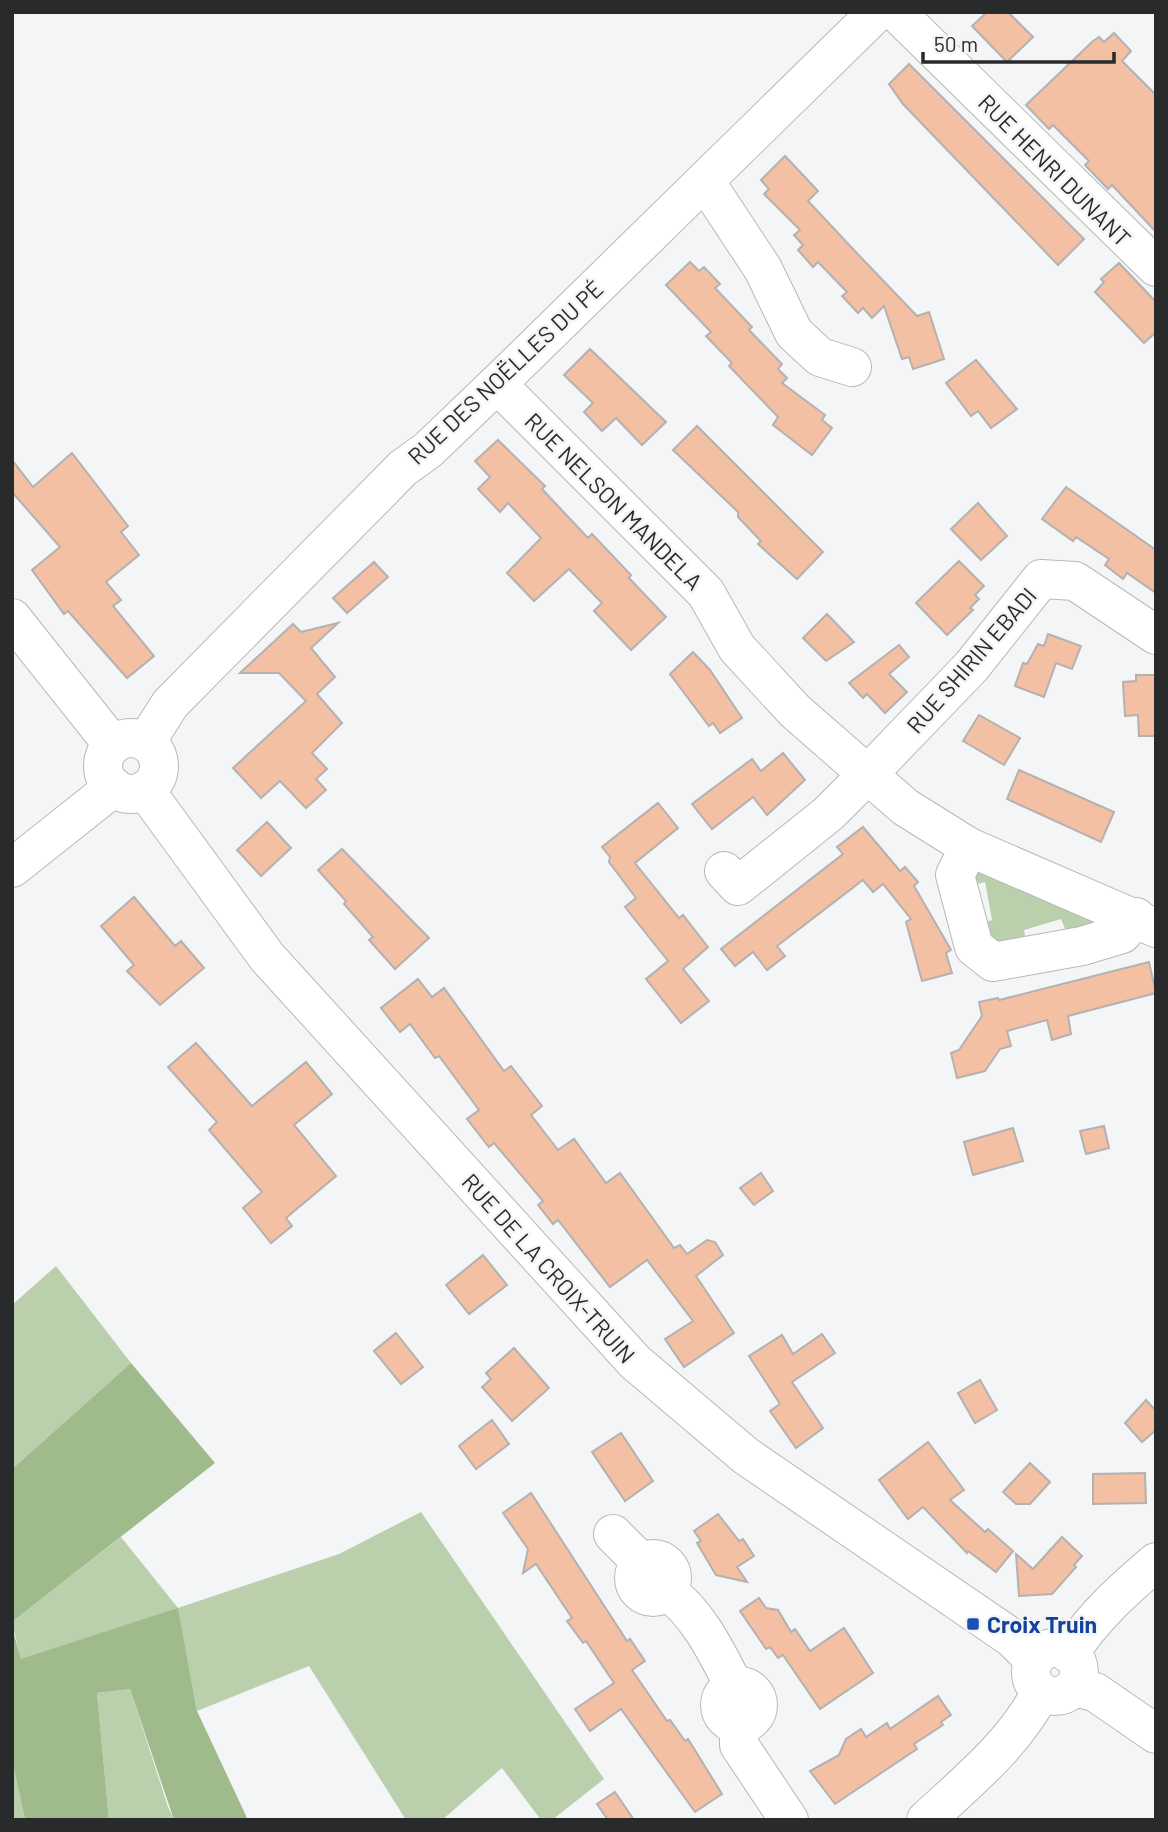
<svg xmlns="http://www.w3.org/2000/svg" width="1168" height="1832" font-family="Barlow,sans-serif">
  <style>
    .green { fill: #bacfac }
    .forest { fill: #9fba8b }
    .building { fill: #f3c0a3; stroke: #b4b1b0; stroke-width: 2 }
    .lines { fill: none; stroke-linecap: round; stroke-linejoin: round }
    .minor-casing { stroke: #b6b8ba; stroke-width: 40 }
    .major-casing { stroke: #b6b8ba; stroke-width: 40 }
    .minor { stroke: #fff; stroke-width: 38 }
    .major { stroke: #fff; stroke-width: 38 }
    .transit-dot { fill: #1a4fb4; stroke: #f3f5f7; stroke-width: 2.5 }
    .labels { text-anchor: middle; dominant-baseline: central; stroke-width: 5; stroke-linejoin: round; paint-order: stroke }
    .street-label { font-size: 23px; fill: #292a2b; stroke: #f3f5f7 }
    .transit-label { font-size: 23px; font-weight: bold; fill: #164399; stroke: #f3f5f7; text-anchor: start }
  </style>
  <rect width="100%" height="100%" fill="#f3f5f7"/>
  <!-- green -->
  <g class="green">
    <polygon points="978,870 1104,917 1069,938 1061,919 1024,930 1027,947 997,951 977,925 992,920 985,882 966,887"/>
    <polygon points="56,1266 131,1363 12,1469 12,1305"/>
    <polygon points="421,1512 604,1779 552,1820 541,1820 502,1768 442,1820 406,1820 309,1666 197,1711 178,1609 21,1660 12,1622 121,1537 178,1608 339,1554"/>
    <polygon points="130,1689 168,1807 174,1820 109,1820 97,1693"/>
    <polygon points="12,1759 25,1820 12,1820"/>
  </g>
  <!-- forest -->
  <g class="forest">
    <polygon points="131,1363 215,1463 12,1622 12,1469"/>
    <polygon points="178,1608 197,1711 248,1820 174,1820 130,1689 97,1693 109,1820 25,1820 12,1759 12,1627 21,1659"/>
  </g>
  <!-- building -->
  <g class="building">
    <polygon points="987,12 1008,12 1033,37 1007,62 972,26"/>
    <polygon points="1114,33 1131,51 1122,61 1156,95 1156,232 1112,185 1108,189 1085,165 1089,161 1053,125 1049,129 1026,105 1093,41 1099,37 1104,42"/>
    <polygon points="909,64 1084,239 1058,265 903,104 889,84"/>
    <polygon points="785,156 818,191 808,201 852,248 917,316 929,312 944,359 913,369 909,357 902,359 884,306 872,318 863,308 858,313 842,296 847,292 818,262 813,267 798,250 803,245 794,235 800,230 764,194 769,189 761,180"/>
    <polygon points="690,262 699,271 704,267 720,284 715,288 752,327 749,330 782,364 778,369 787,378 782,383 825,415 822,420 832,428 812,455 773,425 778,417 729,366 732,363 706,336 711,332 666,285"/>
    <polygon points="1119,263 1156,302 1156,332 1144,343 1095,292 1104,282 1101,279"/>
    <polygon points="590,349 666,422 642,445 616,418 602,431 584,412 593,403 564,375"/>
    <polygon points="976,360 1017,409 991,428 978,411 971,416 946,383"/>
    <polygon points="697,426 823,552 797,579 758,544 761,541 738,517 738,512 673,450"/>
    <polygon points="498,440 545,486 542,489 588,538 592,534 631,575 629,578 666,617 631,650 594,611 602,603 569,569 534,601 507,573 541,538 508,503 500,512 478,489 490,477 475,461"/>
    <polygon points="72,453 128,526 121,532 139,555 106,582 121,600 113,606 154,656 127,678 68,611 64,614 32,570 60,547 12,492 12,460 33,487"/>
    <polygon points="1066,487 1156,550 1156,593 1127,573 1123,579 1105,565 1109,559 1076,537 1073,541 1042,519"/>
    <polygon points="978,503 1007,536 981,560 951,529"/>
    <polygon points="959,561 984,586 975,595 979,599 970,608 973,610 947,635 916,603"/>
    <polygon points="374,562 388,577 347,613 333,598"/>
    <polygon points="827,614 854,642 826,661 803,638"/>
    <polygon points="338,623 311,648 335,677 317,694 342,723 312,753 327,769 316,779 326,790 306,808 280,781 261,798 233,768 306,701 279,673 240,673 293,624 301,632"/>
    <polygon points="1048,634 1081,646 1072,669 1056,663 1044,697 1015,686 1023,663 1027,664 1038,644 1044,646"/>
    <polygon points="899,645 909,657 889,674 907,692 885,713 867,694 863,698 849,683"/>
    <polygon points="693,652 710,670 742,718 720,733 713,723 709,726 670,674"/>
    <polygon points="1136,675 1156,675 1156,736 1139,736 1138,715 1125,716 1123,682 1136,681"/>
    <polygon points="979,715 1020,738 1004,765 963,741"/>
    <polygon points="783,753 805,780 767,815 753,797 712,829 692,804 752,759 761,771"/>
    <polygon points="1019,770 1114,812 1101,842 1007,799"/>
    <polygon points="658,803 678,828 635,863 679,918 683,915 708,947 683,969 709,1001 681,1023 646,979 668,961 625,907 636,898 609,862 610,857 602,847"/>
    <polygon points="267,822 291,848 261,876 237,850"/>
    <polygon points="863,827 900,871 905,867 918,882 914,886 951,950 946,953 952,973 922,981 906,922 911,919 883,884 873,892 863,880 777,946 785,956 767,970 753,952 735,966 721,949 843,854 837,847"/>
    <polygon points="342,849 429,938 395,969 369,940 373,937 344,904 346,901 318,870"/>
    <polygon points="134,897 175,946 181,941 204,968 160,1005 127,971 134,965 101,926"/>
    <polygon points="1149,962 1156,993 1068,1016 1071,1034 1052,1040 1047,1020 1007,1031 1011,1046 1000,1049 985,1071 957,1078 951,1053 959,1050 982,1016 979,1002 998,998 999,1000"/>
    <polygon points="418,979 432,997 444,988 504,1071 511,1066 542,1106 531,1115 558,1150 574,1139 606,1183 620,1173 674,1248 680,1245 687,1254 707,1240 715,1242 723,1255 696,1276 734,1333 684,1367 665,1339 693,1321 647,1260 610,1287 558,1220 553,1224 538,1205 543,1201 494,1143 489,1147 467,1119 479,1110 439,1056 435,1058 410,1024 400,1032 381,1008"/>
    <polygon points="196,1043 252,1106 306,1062 332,1094 294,1125 336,1176 286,1218 292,1226 271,1243 243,1208 262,1192 209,1130 217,1122 168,1067"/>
    <polygon points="1104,1126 1109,1148 1086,1154 1080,1131"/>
    <polygon points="1013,1128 1023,1161 973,1175 964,1142"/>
    <polygon points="761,1173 773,1191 754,1205 740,1188"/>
    <polygon points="483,1255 507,1285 469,1314 446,1285"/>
    <polygon points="396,1333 423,1367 401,1384 374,1351"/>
    <polygon points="822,1334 835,1353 792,1382 823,1428 796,1448 770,1411 780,1404 749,1356 782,1335 793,1354"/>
    <polygon points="514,1348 549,1388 512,1421 482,1387 491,1379 486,1373"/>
    <polygon points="980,1380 997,1410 975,1423 958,1393"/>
    <polygon points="1146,1400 1156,1411 1156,1430 1142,1442 1125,1423"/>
    <polygon points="492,1420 509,1444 476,1469 459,1446"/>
    <polygon points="621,1433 653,1481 625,1501 592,1452"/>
    <polygon points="928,1442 964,1490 950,1500 985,1532 988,1529 1013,1551 996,1572 968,1551 967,1553 923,1507 908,1519 879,1480"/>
    <polygon points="1030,1463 1050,1482 1030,1504 1016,1504 1003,1492"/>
    <polygon points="1145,1473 1146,1503 1093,1504 1093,1474"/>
    <polygon points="531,1493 627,1641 630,1639 645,1661 632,1670 667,1721 670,1720 685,1741 688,1739 722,1794 695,1812 621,1709 590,1731 575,1709 614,1683 586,1641 583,1643 567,1621 572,1618 536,1564 523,1573 528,1549 503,1513"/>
    <polygon points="718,1514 739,1541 743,1539 754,1556 737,1567 747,1582 716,1575 697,1543 701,1541 694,1531"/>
    <polygon points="1062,1537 1082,1556 1074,1565 1076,1567 1052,1594 1019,1596 1016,1554 1033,1569"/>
    <polygon points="759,1598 766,1608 778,1610 791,1632 795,1629 810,1651 844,1628 873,1673 820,1709 783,1655 778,1658 770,1647 766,1649 740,1611"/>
    <polygon points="938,1696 951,1715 941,1722 943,1725 914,1744 917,1749 835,1804 810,1771 839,1755 846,1739 861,1729 866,1737 887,1723 890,1729"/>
    <polygon points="615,1792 634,1820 608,1820 597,1804"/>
  </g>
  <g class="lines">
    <!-- minor casing -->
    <g class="minor-casing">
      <g id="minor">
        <polyline points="896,12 1156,267"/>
        <polyline points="705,181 763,269 794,333 820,357 852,367"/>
        <polyline points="497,384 706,593 737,648 795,711 905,807 969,847 1156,928"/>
        <polyline points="146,742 170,704 403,468 428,450 497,384 877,12"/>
        <polyline points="969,847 955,875 974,947 993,962 1082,946 1122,934 1136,917"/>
        <polyline points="12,868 114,787"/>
        <polyline points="724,871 738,886 828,814 867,775 971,667 1041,579 1075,581 1156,635"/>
        <polyline points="613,1534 641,1562"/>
        <circle cx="653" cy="1578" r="19"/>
        <path d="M667,1591C698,1613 717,1653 734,1686"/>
        <path d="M1069,1654C1093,1617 1123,1590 1156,1562"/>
        <circle cx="739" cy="1705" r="19"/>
        <polyline points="739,1724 739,1745 789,1820"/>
        <path d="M926,1820C969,1780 1014,1744 1041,1692"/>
      </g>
    </g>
    <!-- major casing -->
    <g class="major-casing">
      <g id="major">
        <polyline points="12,618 113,745"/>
        <circle cx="131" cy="766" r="28"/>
        <polyline points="145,790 267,957 635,1362 746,1456 1012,1638 1034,1660"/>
        <circle cx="1055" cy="1672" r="24"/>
        <polyline points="1074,1687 1095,1692 1156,1734"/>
      </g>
    </g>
    <!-- minor -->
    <use href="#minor" class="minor"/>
    <!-- major -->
    <use href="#major" class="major"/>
  </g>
  <!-- markers -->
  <rect class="transit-dot" x="966" y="1617" width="14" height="14" rx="3.5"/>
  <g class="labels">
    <!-- street labels -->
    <g class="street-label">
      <text transform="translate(1055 170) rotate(45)">RUE HENRI DUNANT</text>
      <text transform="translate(505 372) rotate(-43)">RUE DES NOËLLES DU PÉ</text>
      <text transform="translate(614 501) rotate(45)">RUE NELSON MANDELA</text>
      <text transform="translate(971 660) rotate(-49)">RUE SHIRIN EBADI</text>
      <text transform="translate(549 1268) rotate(48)">RUE DE LA CROIX-TRUIN</text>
    </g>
    <!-- transit labels -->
    <g class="transit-label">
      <text x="987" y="1624">Croix Truin</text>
    </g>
  </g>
  <!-- border -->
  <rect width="1168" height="1832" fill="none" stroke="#292a2b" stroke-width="28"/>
  <!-- scale -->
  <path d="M923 52v10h191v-10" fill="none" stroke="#292a2b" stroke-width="3.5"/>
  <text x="934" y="52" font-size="21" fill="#292a2b" stroke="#f3f5f7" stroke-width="5" paint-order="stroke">50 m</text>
</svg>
